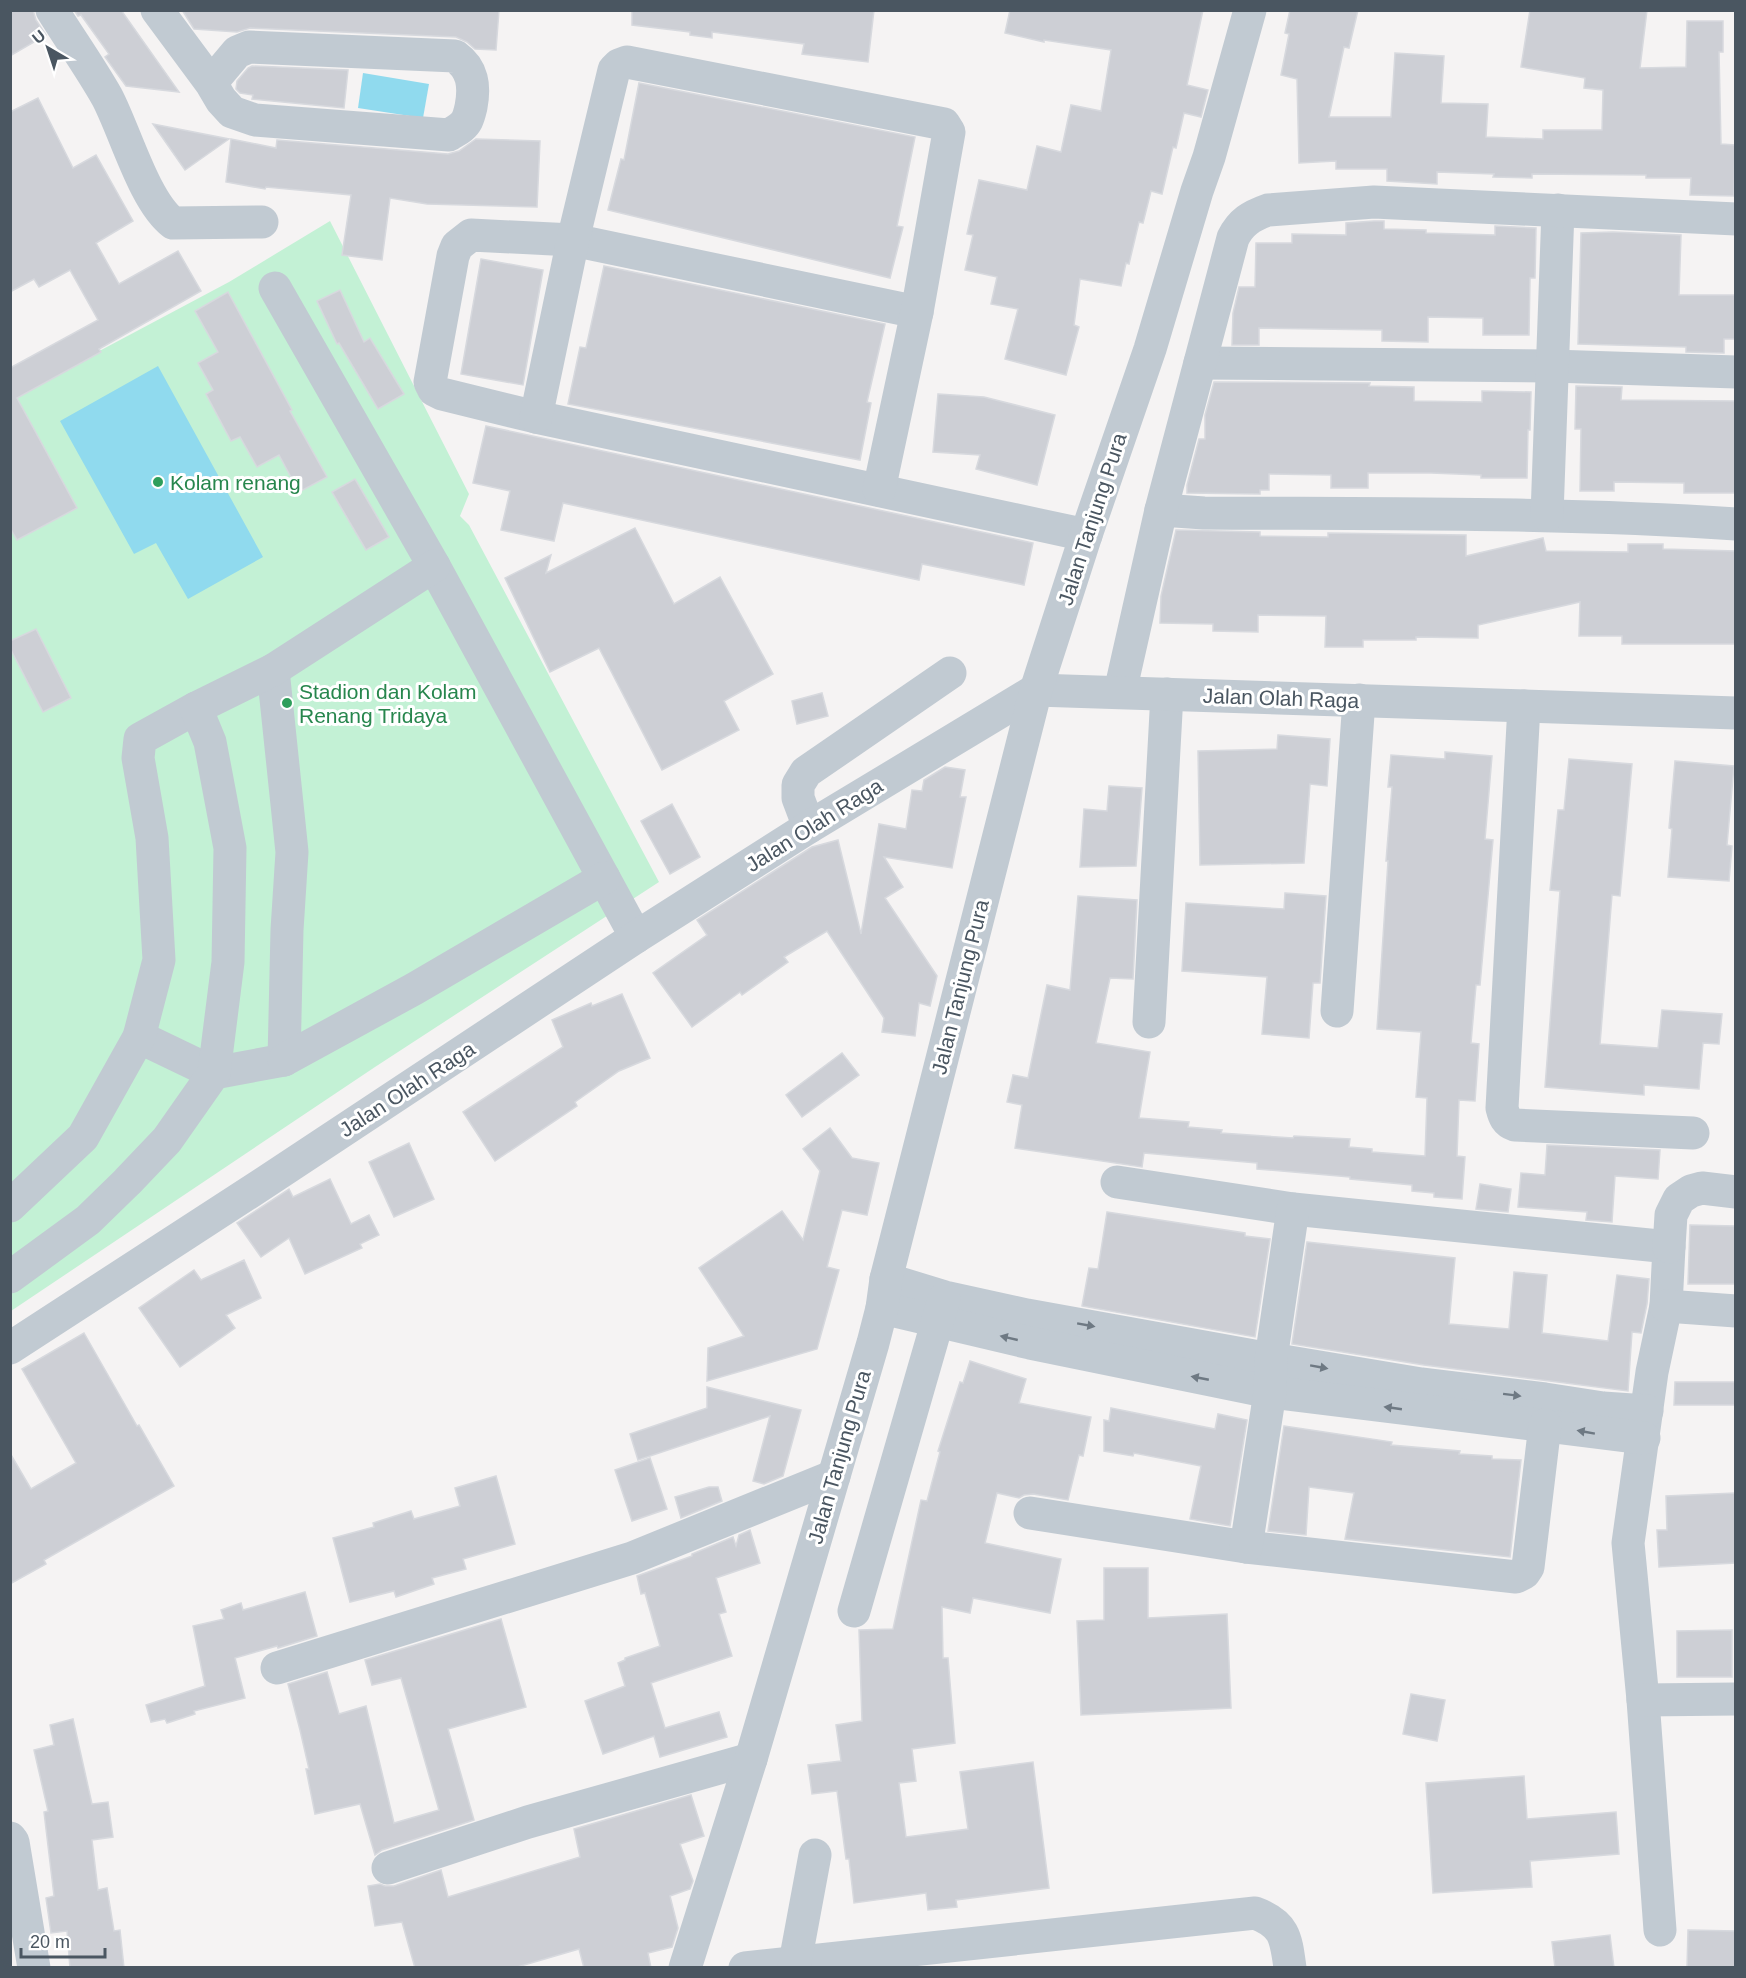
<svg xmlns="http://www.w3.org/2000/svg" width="1746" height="1978" font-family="Arial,sans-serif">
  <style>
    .green { fill: #c3f1d5 }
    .water { fill: #90daee }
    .building { fill: #cdcfd5; stroke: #d7d9de; stroke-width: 1.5 }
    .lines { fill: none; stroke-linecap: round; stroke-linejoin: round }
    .minor { stroke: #c1cad2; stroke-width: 33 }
    .oneway { fill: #6e7983 }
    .leisure-dot { fill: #2e9e5b; stroke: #fff; stroke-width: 2 }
    .labels { text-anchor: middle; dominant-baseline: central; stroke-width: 6; stroke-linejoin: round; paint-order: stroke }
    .leisure-label { font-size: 21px; fill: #27864d; stroke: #fff; text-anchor: start }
    .street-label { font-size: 21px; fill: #4a5661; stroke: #fff }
  </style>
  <rect width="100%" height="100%" fill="#f5f3f3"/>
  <!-- green -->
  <polygon class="green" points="330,221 469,494 460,516 469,525 659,882 375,1067 11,1311 11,398 229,282"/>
  <!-- water -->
  <g class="water">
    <polygon points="363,73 429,84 423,118 358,108"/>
    <polygon points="158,366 263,557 188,599 156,543 134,554 60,421"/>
  </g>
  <!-- building -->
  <g class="building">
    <polygon points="10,10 33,10 36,20 46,35 10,56"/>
    <polygon points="74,10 121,10 179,92 126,86 105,57 109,54 81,15 78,16"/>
    <polygon points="182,10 499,10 496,50 475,49 467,42 456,37 250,28 237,32 194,29"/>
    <polygon points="632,10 874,10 868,62 802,54 804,44 712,32 712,38 690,35 690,32 632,25"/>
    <polygon points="1010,10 1203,10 1187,85 1208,90 1201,117 1184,113 1176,148 1173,147 1162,194 1151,191 1143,223 1139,222 1129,264 1126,263 1121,286 1080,279 1074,325 1079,327 1066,375 1005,359 1018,309 991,304 997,277 965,270 973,235 967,234 979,180 1027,190 1037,146 1061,152 1071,105 1101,111 1111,50 1044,40 1044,42 1005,33"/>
    <polygon points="1290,10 1358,10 1349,48 1344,47 1329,117 1391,117 1395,53 1444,56 1441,103 1488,104 1486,137 1543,139 1543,130 1602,130 1603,90 1584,88 1585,78 1521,67 1530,10 1647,10 1640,68 1686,67 1687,21 1723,21 1723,52 1719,52 1721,144 1735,145 1734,196 1690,195 1691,178 1646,178 1646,175 1532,174 1532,178 1493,177 1494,174 1437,172 1437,184 1387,181 1387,169 1336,169 1336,161 1299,163 1297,79 1281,75 1289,34 1285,33"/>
    <polygon points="252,66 348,70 344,108 252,99 253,95 240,93 236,89 237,81 248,68"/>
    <polygon points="639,83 915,137 897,226 903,227 890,278 608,210 621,159 624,160"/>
    <polygon points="38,98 73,168 96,155 133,221 96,243 119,284 178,251 201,291 99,349 101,352 17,398 77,508 17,540 10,528 10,368 98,320 70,270 39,287 34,279 10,292 10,112"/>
    <polygon points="153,124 229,139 185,170"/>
    <polygon points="231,139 276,148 277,140 448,154 459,151 476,139 540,141 537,207 427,204 390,198 382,260 342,255 351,195 266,187 265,189 226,182"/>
    <polygon points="1374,221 1384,221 1384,229 1426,230 1426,233 1495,235 1495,226 1536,228 1535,278 1530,278 1529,335 1483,335 1483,318 1428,317 1428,342 1382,341 1382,330 1259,328 1259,345 1232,345 1233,313 1239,287 1255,287 1256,243 1292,243 1292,234 1346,235 1346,223"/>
    <polygon points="1613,232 1681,235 1679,295 1736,295 1736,339 1724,339 1724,353 1686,352 1686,347 1578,344 1581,233"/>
    <polygon points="481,259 543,270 523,385 461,374"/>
    <polygon points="604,266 885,324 867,402 871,403 860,460 568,404 580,347 586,348"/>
    <polygon points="340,290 364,342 370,338 404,394 378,409 339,343 337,344 317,301"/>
    <polygon points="228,292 292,410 290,411 327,477 299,492 279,455 257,467 240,437 231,441 206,394 213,390 198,363 218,352 195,311"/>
    <polygon points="1214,382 1370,383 1369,386 1414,387 1414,401 1482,402 1482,391 1531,392 1530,430 1528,430 1527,478 1481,478 1481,475 1431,473 1368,473 1368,488 1331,488 1331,475 1269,474 1269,490 1260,490 1260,494 1187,493 1187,485 1199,439 1205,439 1205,415"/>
    <polygon points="1576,386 1622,387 1621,400 1736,401 1736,493 1684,493 1684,483 1614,482 1614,491 1580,491 1581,429 1575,429"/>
    <polygon points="938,394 984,397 1055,415 1037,485 976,469 980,455 933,452"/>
    <polygon points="486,426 1033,543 1024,585 922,564 919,580 563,503 554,541 501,530 510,491 473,483"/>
    <polygon points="355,479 389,537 366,550 332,492"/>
    <polygon points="635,528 674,604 720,577 773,674 724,701 739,730 662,770 599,648 550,672 505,578 551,555 546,573"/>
    <polygon points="1176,530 1260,532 1260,536 1328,537 1328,533 1466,535 1466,556 1543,538 1546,551 1628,552 1628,544 1663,544 1663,549 1736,551 1736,644 1622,644 1622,636 1579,636 1580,602 1478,625 1478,638 1416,637 1416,640 1363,640 1363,647 1325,647 1326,616 1258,615 1258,632 1213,631 1213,624 1160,623 1161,596"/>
    <polygon points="36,629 71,698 43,712 10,648 10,641"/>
    <polygon points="822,693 828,716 797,724 792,701"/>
    <polygon points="1278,735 1330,739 1327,786 1310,784 1304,863 1200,865 1198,751 1277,749"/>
    <polygon points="1445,752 1492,756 1485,839 1493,840 1480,985 1476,985 1471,1043 1479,1044 1475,1101 1459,1100 1457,1156 1465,1157 1462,1199 1434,1197 1434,1193 1412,1191 1412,1185 1350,1179 1350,1177 1257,1169 1257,1163 1144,1153 1142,1167 1015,1148 1022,1105 1007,1102 1013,1075 1028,1078 1047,985 1070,990 1078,896 1137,900 1133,979 1110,978 1096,1043 1150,1052 1139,1118 1189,1122 1188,1127 1222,1130 1221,1133 1293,1138 1294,1136 1350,1139 1349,1147 1372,1149 1372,1152 1425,1156 1427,1098 1416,1097 1421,1032 1377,1029 1388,861 1386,861 1392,787 1388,787 1391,755 1445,759"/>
    <polygon points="1569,759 1632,764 1620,896 1612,895 1600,1044 1658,1048 1662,1010 1722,1014 1719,1044 1703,1043 1699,1089 1644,1085 1644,1095 1545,1087 1560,891 1550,890 1558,810 1564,810"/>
    <polygon points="1675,761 1734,766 1727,845 1732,846 1729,881 1668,877 1672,829 1669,828"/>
    <polygon points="945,767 965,770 960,797 966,797 952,868 884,857 903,887 885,898 937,976 930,1006 919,1003 915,1036 882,1032 884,1018 827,931 784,957 788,962 742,995 740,992 692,1027 653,973 707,935 697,920 812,847 838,840 861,934 879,824 906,829 912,790 922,791 924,780"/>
    <polygon points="1109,786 1142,788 1136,866 1080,867 1084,809 1107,811"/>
    <polygon points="672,804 700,857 670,874 641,821"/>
    <polygon points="1285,893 1326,896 1320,983 1313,983 1309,1038 1262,1034 1267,977 1182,971 1186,903 1284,909"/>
    <polygon points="622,994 650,1058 619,1071 575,1102 577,1106 495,1161 463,1112 563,1047 552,1020 591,1003 592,1006"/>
    <polygon points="842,1053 859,1075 802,1117 786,1095"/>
    <polygon points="830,1128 852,1158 879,1163 867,1215 842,1210 827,1267 839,1270 817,1349 707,1381 708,1348 744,1336 699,1268 782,1211 803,1240 820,1171 803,1149"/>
    <polygon points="409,1143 434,1199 394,1217 369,1162"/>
    <polygon points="1547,1145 1660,1150 1658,1179 1615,1176 1612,1222 1586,1220 1587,1212 1518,1207 1521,1173 1545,1175"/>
    <polygon points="330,1179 351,1224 369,1215 379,1235 360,1244 362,1248 305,1274 289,1238 261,1257 237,1223 289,1189 293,1197"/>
    <polygon points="1480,1184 1511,1189 1508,1212 1476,1209"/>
    <polygon points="1107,1212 1245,1233 1245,1236 1270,1239 1255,1337 1082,1306 1089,1268 1098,1269"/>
    <polygon points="1690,1225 1736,1226 1736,1284 1688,1284"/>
    <polygon points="1307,1242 1455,1258 1449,1324 1509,1329 1514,1272 1547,1275 1542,1333 1608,1341 1617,1275 1649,1279 1647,1304 1641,1333 1632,1332 1628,1391 1424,1365 1292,1344"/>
    <polygon points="244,1260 261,1298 226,1315 235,1328 180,1367 139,1308 194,1270 201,1280"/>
    <polygon points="84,1333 137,1426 139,1425 174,1486 44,1560 46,1564 10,1584 10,1453 31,1489 76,1463 22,1369"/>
    <polygon points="970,1361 1026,1379 1019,1403 1091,1417 1083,1456 1079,1455 1068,1500 1033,1494 1024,1495 1019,1498 997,1493 985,1543 1061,1559 1050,1613 973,1598 970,1613 942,1607 943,1658 948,1658 955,1743 912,1749 916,1781 899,1783 906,1837 968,1829 960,1772 1033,1762 1049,1888 956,1900 957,1907 928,1910 926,1893 854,1903 849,1859 846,1859 837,1791 812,1794 808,1765 841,1761 836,1725 862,1721 859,1630 893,1629 921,1500 927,1501 940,1452 938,1451 960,1382 963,1383"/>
    <polygon points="1675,1382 1736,1382 1736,1405 1674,1405"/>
    <polygon points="707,1387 801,1410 783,1476 764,1484 753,1481 770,1416 638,1460 630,1434 707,1408"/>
    <polygon points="1111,1408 1215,1429 1218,1414 1247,1420 1230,1526 1190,1519 1201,1466 1134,1453 1133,1456 1104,1451 1104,1420 1109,1421"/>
    <polygon points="1284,1426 1392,1442 1391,1445 1460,1451 1459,1454 1492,1456 1492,1459 1521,1460 1510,1557 1345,1539 1354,1493 1309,1487 1306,1535 1268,1531"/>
    <polygon points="650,1458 667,1509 632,1521 615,1470"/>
    <polygon points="496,1476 515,1544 463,1559 466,1569 432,1578 434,1584 396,1597 394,1591 350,1602 333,1538 374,1527 373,1523 411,1511 414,1519 460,1506 455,1488"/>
    <polygon points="709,1487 718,1487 722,1501 681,1518 675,1497"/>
    <polygon points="1735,1493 1736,1563 1659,1567 1657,1530 1667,1530 1666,1496"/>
    <polygon points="750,1530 760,1563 716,1578 726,1612 719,1614 732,1656 651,1683 665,1728 719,1712 727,1737 660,1757 654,1736 603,1754 585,1701 625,1686 618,1663 625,1660 625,1658 660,1646 645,1593 641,1594 637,1576 692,1556 692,1554 733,1537 736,1546 739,1535"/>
    <polygon points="1104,1568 1148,1568 1148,1618 1227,1614 1231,1708 1081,1715 1077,1621 1104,1620"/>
    <polygon points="305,1592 317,1636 278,1648 277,1646 235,1658 245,1698 194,1711 195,1714 167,1723 165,1719 151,1722 146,1705 205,1686 193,1626 224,1619 221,1610 241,1603 243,1610"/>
    <polygon points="501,1619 526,1707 448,1729 474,1820 382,1850 375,1855 360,1804 315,1814 306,1769 309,1769 300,1730 288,1684 327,1672 339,1714 366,1706 394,1823 439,1810 401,1678 372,1685 365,1660"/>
    <polygon points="1732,1630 1732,1677 1677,1677 1677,1631"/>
    <polygon points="1411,1694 1445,1700 1437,1741 1403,1734"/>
    <polygon points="73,1719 92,1804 108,1802 113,1837 92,1840 98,1890 107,1888 114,1931 120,1930 124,1968 70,1968 67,1931 51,1933 46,1898 54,1896 44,1812 48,1811 34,1750 54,1745 50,1725"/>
    <polygon points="1524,1776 1527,1819 1616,1812 1619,1854 1530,1861 1532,1887 1433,1893 1426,1783"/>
    <polygon points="691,1795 704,1836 680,1844 693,1881 690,1889 670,1896 678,1928 672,1947 648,1953 651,1968 584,1968 579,1949 514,1968 415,1968 402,1922 375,1926 368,1886 380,1884 385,1886 394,1886 441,1870 448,1897 580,1857 574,1829"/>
    <polygon points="1688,1930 1736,1931 1736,1968 1687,1968"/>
    <polygon points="1610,1935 1614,1968 1555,1968 1552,1942"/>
  </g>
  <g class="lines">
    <!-- minor -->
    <g class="minor">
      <path d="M52,10C70,39 90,67 107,97C125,131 144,201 173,223L262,222"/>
      <path d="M157,10L211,83L221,100L232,112L255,120L449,135C455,131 463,128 467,120C469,116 470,111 471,107C475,86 473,69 455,56L249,47L237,52L211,83"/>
      <polyline points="275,288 434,566 636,937"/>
      <polyline points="917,312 573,240 471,235 457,246 453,256 430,382 434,390 442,394 536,417 1086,535"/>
      <polyline points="1200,363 1552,366 1736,372"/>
      <polyline points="536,417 573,240 614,70 619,65 627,62 944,124 949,132 917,312 879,490"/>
      <path d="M1161,510L1204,513C1381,514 1559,512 1736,524"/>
      <polyline points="1547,515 1558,210"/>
      <path d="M1120,692L1161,510L1233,238C1241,222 1251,216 1268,210L1374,202L1736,219"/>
      <path d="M1524,706L1502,1108C1504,1116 1506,1122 1515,1125L1693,1133"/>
      <polyline points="809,827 798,798 798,785 806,772 950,673"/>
      <polyline points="1337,1011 1359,700"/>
      <polyline points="1149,1022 1167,694"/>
      <polyline points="139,1037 214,1073 284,1060 287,930 292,852 273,670"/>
      <polyline points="284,1060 414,989 604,878"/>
      <polyline points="1117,1182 1293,1209 1669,1247 1666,1306 1652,1372 1628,1543 1643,1700 1660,1930"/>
      <polyline points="10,1206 83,1137 139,1037 159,960 152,838 138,758 140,739 196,708"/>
      <polyline points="1669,1247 1671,1215 1679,1199 1691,1191 1702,1188 1736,1192"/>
      <polyline points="10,1277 88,1220 127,1182 167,1140 214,1073 228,962 230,848 210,742 196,708 273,670 434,566"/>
      <polyline points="886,1279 945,1297 1027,1315 1271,1359 1421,1384 1545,1399 1603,1408 1647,1411"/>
      <polyline points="1666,1306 1736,1311"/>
      <polyline points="882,1308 1030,1343 1270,1392 1644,1438"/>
      <polyline points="10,1348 264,1183 636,937 809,827 1036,690 1736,713"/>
      <polyline points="1030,1513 1246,1547 1516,1577 1524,1573 1528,1567 1545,1425"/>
      <polyline points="1246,1547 1270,1392 1271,1359 1293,1209"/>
      <polyline points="854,1611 944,1299"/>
      <polyline points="277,1668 632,1558 834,1476"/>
      <polyline points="1643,1700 1736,1699"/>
      <polyline points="10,1838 13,1842 34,1968"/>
      <polyline points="388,1868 528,1822 751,1759"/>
      <polyline points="685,1968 751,1759 873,1343 882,1308 886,1279 1036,690 1086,535 1150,349 1197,191 1209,157 1250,10"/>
      <path d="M745,1968L1255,1913C1285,1924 1286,1938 1290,1968"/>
      <polyline points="794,1968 815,1855"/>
    </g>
  </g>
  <!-- one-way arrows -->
  <defs><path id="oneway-solid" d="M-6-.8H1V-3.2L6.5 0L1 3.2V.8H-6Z" transform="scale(1.5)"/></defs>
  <g class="oneway">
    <use href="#oneway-solid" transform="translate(1086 1325) rotate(10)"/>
    <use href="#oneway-solid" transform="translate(1009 1338) rotate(-167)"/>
    <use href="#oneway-solid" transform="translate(1319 1367) rotate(10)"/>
    <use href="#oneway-solid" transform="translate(1200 1378) rotate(-169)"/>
    <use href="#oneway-solid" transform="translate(1512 1395) rotate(7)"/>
    <use href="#oneway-solid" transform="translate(1393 1408) rotate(-172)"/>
    <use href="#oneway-solid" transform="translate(1586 1432) rotate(-170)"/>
  </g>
  <!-- markers -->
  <g class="leisure-dot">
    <circle cx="158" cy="482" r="6"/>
    <circle cx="287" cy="703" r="6"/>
  </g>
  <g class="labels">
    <!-- leisure labels -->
    <g class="leisure-label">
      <text x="170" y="482">Kolam renang</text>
      <text x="299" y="691">Stadion dan Kolam<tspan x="299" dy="24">Renang Tridaya</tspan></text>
    </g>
    <!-- street labels -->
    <g class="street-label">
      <text transform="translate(1092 519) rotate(-72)">Jalan Tanjung Pura</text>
      <text transform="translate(1281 698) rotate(2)">Jalan Olah Raga</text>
      <text transform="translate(814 825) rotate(-32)">Jalan Olah Raga</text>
      <text transform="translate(960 987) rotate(-76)">Jalan Tanjung Pura</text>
      <text transform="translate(407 1089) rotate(-33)">Jalan Olah Raga</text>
      <text transform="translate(839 1457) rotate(-74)">Jalan Tanjung Pura</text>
    </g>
  </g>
  <!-- border -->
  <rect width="1746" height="1978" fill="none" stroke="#4a5661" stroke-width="24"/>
  <!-- north arrow -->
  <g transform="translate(48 48) rotate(321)" stroke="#ffffff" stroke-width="4.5" paint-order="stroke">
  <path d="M0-4.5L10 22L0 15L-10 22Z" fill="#4a5661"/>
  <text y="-9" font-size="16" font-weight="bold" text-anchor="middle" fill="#4a5661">U</text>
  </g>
  <!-- scale -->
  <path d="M21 1948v9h84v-9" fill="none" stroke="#4a5661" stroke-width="3"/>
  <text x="30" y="1948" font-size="18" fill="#4a5661" stroke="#ffffff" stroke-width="4.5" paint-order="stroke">20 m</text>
</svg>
